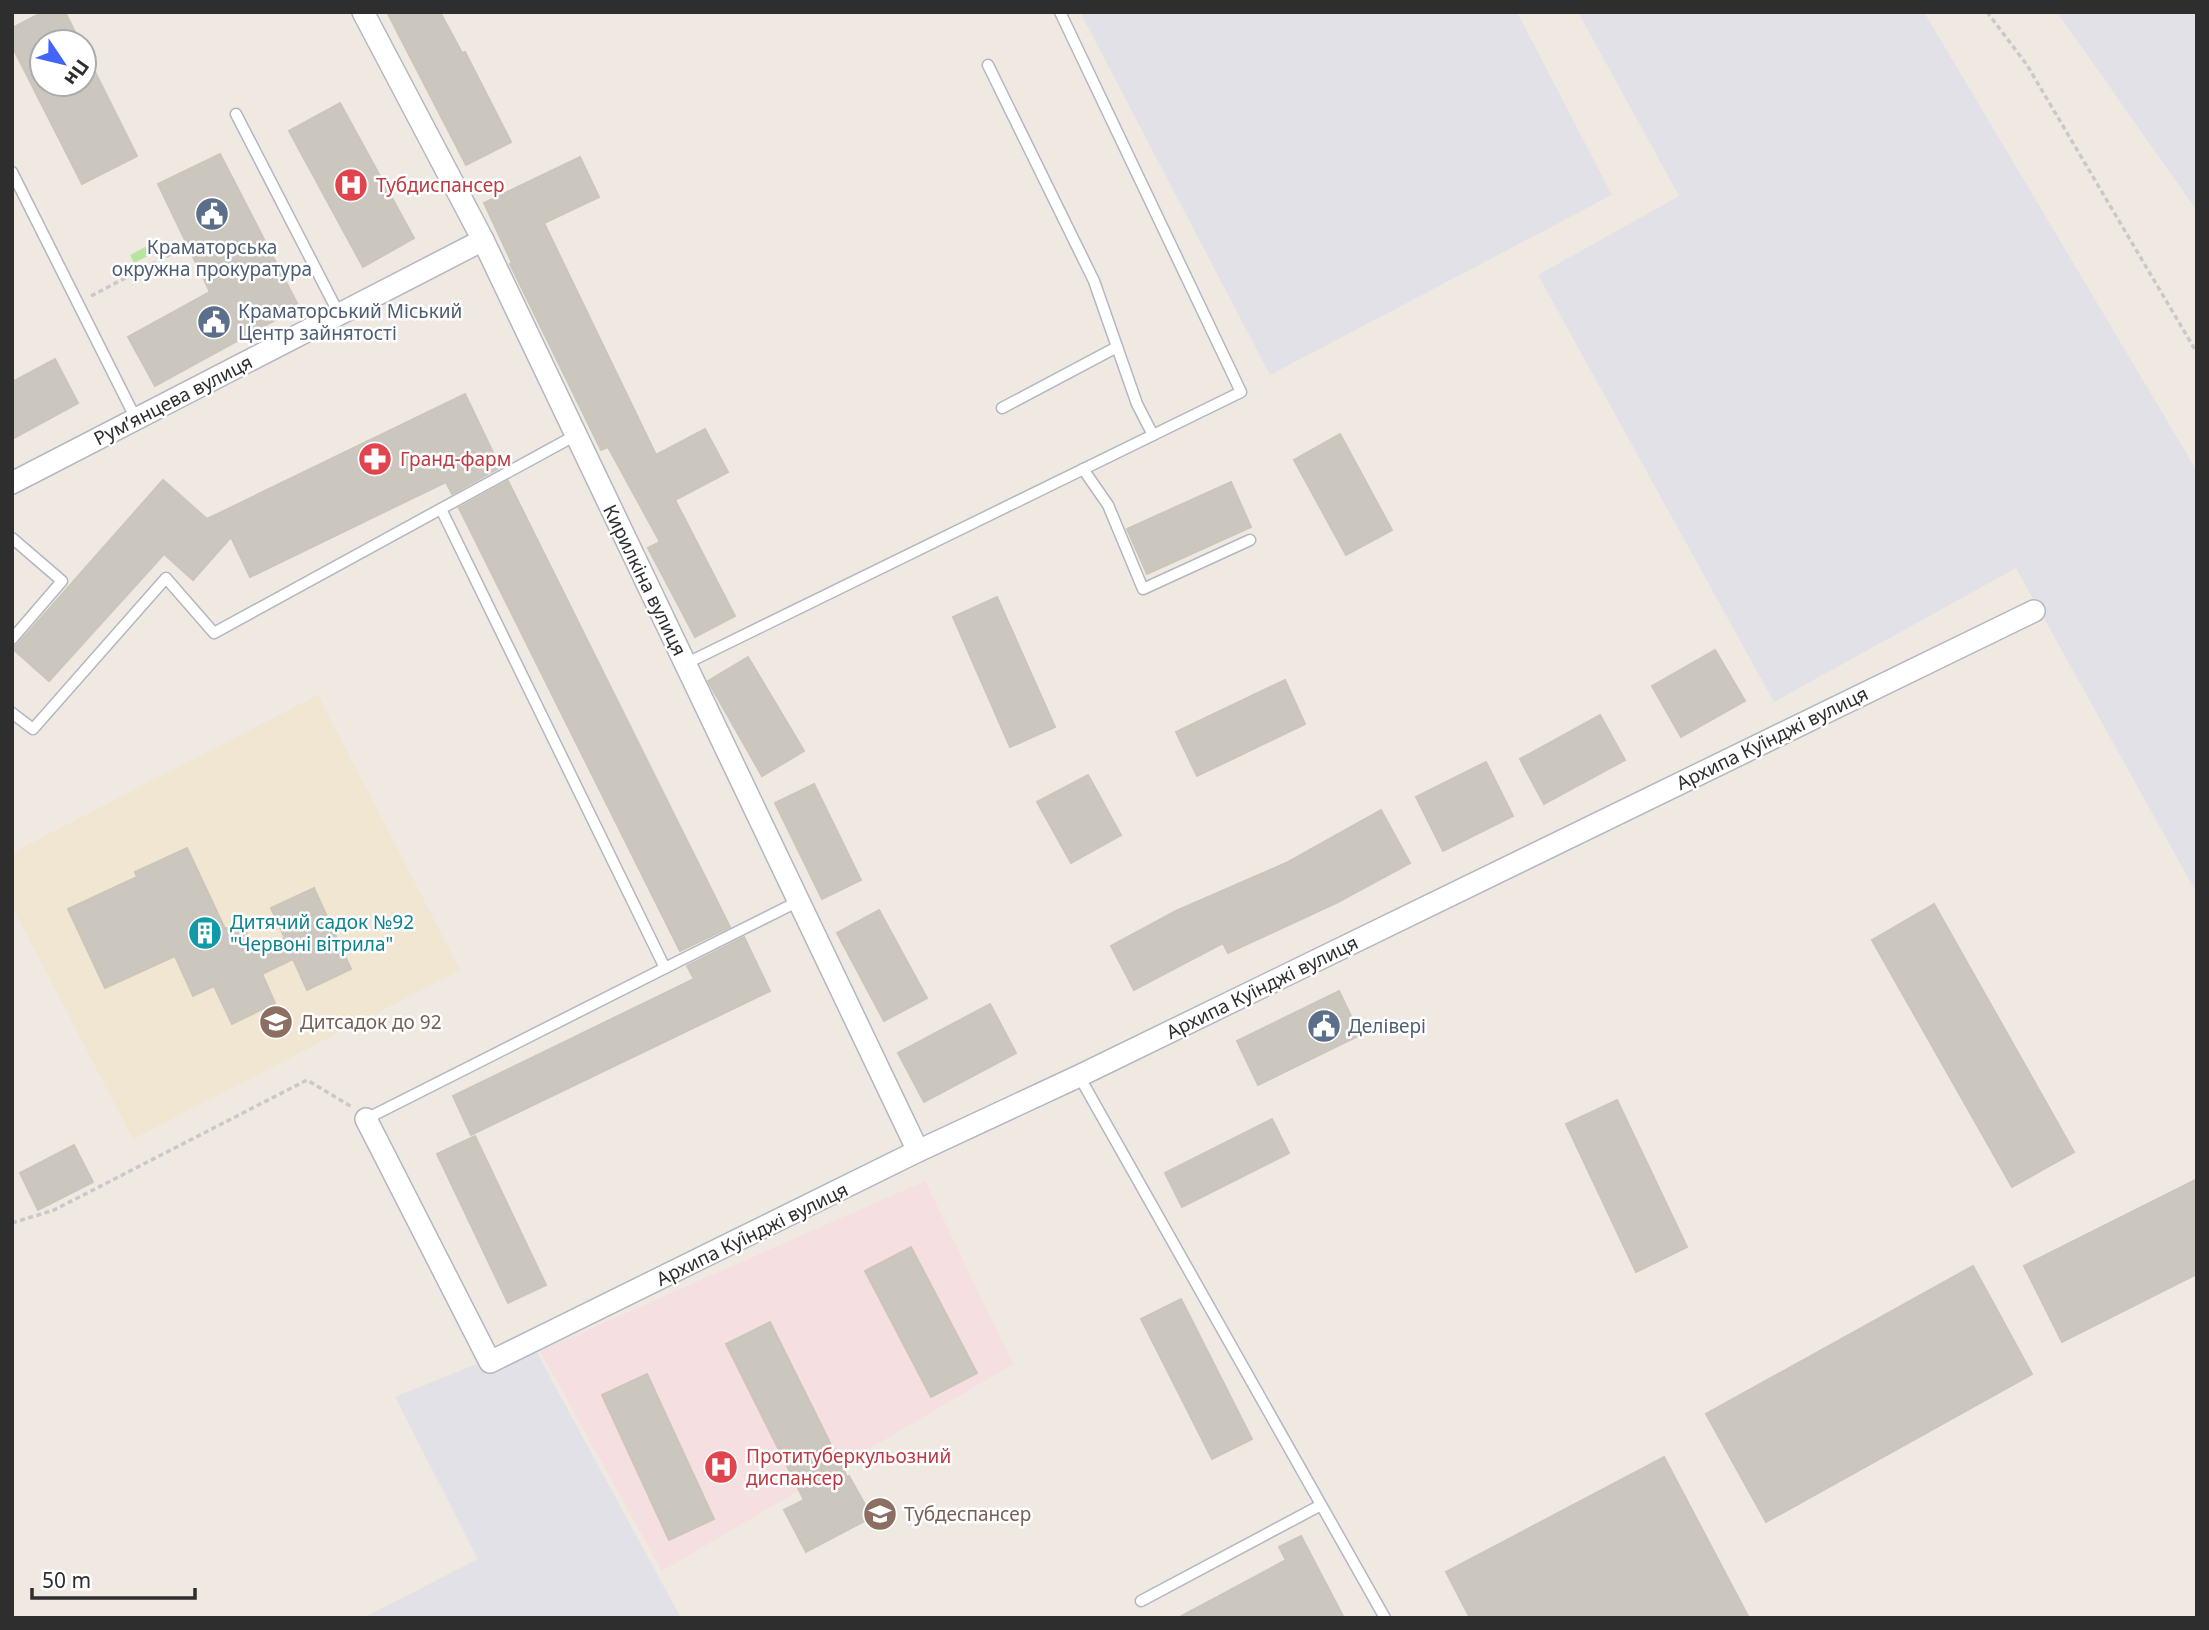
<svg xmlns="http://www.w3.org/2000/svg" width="2209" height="1630" font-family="'Noto Sans',sans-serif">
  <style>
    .industrial { fill: #e3e1e8 }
    .education { fill: #f0e6d1 }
    .medical { fill: #f5dfe0 }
    .green { fill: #b6e59e }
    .building { fill: #cbc7bf; stroke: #cbc5ba; stroke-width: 2 }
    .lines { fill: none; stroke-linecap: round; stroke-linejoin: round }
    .lane-casing { stroke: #b4b7c1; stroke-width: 13 }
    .street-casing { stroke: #b4b7c1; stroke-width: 24 }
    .path { stroke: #c9c9c9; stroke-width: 3.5; stroke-dasharray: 5 3.5; stroke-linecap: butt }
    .lane { stroke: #fff; stroke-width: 10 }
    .street { stroke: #fff; stroke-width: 21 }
    .labels { text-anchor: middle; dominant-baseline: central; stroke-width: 5; stroke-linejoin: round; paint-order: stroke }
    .health-label { font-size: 19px; fill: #be3a42; stroke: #fff; text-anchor: start }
    .service-label { font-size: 19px; fill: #4e5e75; stroke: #fff; text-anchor: start }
    .street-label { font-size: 19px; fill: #2e2e2e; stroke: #fff }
    .culture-label { font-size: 19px; fill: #0d838f; stroke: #fff; text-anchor: start }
    .education-label { font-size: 19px; fill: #785e54; stroke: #fff; text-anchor: start }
  </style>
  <rect width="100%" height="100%" fill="#efe9e1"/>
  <!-- industrial -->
  <g class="industrial">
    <polygon points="1080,12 1517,12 1612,195 1270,375"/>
    <polygon points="1578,12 1924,12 2197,471 2197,894 2016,568 1774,702 1538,275 1679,196"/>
    <polygon points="2057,12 2197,12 2197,211"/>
    <polygon points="531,1342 681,1618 363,1618 478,1559 395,1397"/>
  </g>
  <!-- education -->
  <polygon class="education" points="318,695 460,970 133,1139 12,906 12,853"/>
  <!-- medical -->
  <polygon class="medical" points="925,1181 1013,1364 662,1571 540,1351"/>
  <!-- green -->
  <polygon class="green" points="155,242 159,250 134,263 130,255"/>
  <!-- building -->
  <g class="building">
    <polygon points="43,12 65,12 80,42 42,42 42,84 84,84 84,50 137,156 82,184 12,46 12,28"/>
    <polygon points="387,12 440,12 462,53 465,52 511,142 466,165"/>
    <polygon points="340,103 414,238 363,267 289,131"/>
    <polygon points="220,154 299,307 155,386 128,337 210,292 158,184"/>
    <polygon points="580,157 599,197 544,223 656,455 705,429 728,472 675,500 735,616 695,637 648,548 660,542 608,447 601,450 510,264 512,263 484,203"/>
    <polygon points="55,359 78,403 12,439 12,382"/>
    <polygon points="465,394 500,467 452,494 446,482 250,577 231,537 193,580 164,554 49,681 12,648 18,644 163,480 207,519"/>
    <polygon points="1340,434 1392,530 1346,555 1294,460"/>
    <polygon points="508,481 730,927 680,951 459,508"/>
    <polygon points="1231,482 1251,527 1147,574 1127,529"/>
    <polygon points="997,597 1055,727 1010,747 953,617"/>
    <polygon points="1715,650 1745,701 1681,737 1652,686"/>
    <polygon points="748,657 804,751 762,776 708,681"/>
    <polygon points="1285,680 1305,724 1197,776 1176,732"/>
    <polygon points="1600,715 1625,760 1544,804 1520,759"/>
    <polygon points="1486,762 1513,816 1443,851 1416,797"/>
    <polygon points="1088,775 1121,835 1071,863 1037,802"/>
    <polygon points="814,784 861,880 822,899 775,803"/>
    <polygon points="1381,810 1410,863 1338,902 1228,953 1223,943 1134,990 1111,946 1176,911 1286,863"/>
    <polygon points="187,848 225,929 241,921 255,952 285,938 271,908 314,888 351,969 307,990 293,959 262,974 275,1003 232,1024 214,986 193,996 175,956 105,988 68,909 137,877 135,872"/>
    <polygon points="1934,904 2074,1152 2012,1187 1872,940"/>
    <polygon points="879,910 927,998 884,1021 837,933"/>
    <polygon points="744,937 770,991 471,1135 453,1096 694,979 687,966"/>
    <polygon points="1339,991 1360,1035 1258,1085 1237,1041"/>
    <polygon points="990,1004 1016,1053 924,1102 898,1053"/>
    <polygon points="1617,1100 1687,1247 1636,1272 1566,1124"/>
    <polygon points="1272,1119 1289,1153 1182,1207 1165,1173"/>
    <polygon points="475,1136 546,1285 508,1303 437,1154"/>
    <polygon points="74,1145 93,1182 38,1210 20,1173"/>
    <polygon points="2197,1179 2197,1274 2062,1342 2024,1266"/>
    <polygon points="911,1247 977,1373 931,1397 865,1271"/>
    <polygon points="1973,1266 2032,1374 1766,1522 1706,1414"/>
    <polygon points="1181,1299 1252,1439 1212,1459 1141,1319"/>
    <polygon points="770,1322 847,1477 849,1476 872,1517 806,1552 784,1510 804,1500 726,1344"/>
    <polygon points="647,1374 714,1519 669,1540 602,1395"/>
    <polygon points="1664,1457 1749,1618 1470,1618 1446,1572"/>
    <polygon points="1301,1536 1344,1618 1178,1618 1286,1560 1279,1547"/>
  </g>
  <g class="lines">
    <!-- lane casing -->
    <g class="lane-casing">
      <g id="lane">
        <polyline points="988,65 1094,281 1137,404 1153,435"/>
        <polyline points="236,114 339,314"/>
        <polyline points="12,172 136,419"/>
        <polyline points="1002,408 1117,347"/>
        <polyline points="1083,469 1108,505 1143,589 1250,540"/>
        <polyline points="441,509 665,968 799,901"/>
        <polyline points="12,538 62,581 12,639"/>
        <polyline points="685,664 1241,392 1060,12"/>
        <polyline points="12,713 33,729 166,578 214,633 576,435"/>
        <polyline points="1079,1076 1385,1618"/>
        <polyline points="366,1119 665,968"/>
        <polyline points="1141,1601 1321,1505"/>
      </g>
    </g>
    <!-- street casing -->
    <g class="street-casing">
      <g id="street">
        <polyline points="363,12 483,240 918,1151"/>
        <polyline points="12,483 483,240"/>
        <polyline points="366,1119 490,1362 918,1151 1079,1076 2034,611"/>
      </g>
    </g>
    <!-- path -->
    <g class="path">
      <polyline points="1987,12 2027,65 2197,353"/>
      <polyline points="91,296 188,245"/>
      <polyline points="12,1223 54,1210 307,1080 352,1107"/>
    </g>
    <!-- lane -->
    <use href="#lane" class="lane"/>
    <!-- street -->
    <use href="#street" class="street"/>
  </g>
  <!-- icons -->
  <defs>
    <g id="hospital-disc" transform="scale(1.75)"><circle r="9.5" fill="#e0444e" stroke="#fff"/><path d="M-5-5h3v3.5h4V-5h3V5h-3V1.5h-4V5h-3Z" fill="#fff"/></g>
    <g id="civic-disc" transform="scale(1.75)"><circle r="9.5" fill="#5c6f8a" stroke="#fff"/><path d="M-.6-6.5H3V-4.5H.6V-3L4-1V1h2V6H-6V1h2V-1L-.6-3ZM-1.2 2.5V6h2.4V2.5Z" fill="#fff"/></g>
    <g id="pharmacy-disc" transform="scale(1.75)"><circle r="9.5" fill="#e0444e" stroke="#fff"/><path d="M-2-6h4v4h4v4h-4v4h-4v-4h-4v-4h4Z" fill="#fff"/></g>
    <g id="building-disc" transform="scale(1.75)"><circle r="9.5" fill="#0f9aa8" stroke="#fff"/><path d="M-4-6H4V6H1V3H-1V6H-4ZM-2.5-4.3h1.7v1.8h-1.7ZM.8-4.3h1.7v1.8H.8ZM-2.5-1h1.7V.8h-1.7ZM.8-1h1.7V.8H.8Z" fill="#fff"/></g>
    <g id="school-disc" transform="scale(1.75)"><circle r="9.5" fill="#8d6e63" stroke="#fff"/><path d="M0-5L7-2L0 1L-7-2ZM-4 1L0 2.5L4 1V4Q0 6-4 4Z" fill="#fff"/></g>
  </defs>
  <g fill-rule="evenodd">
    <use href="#hospital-disc" x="351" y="185"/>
    <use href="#civic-disc" x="212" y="214"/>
    <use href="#civic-disc" x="214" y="322"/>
    <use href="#pharmacy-disc" x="375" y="459"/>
    <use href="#building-disc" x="205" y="933"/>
    <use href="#school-disc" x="276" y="1022"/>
    <use href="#civic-disc" x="1324" y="1026"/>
    <use href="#hospital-disc" x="721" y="1467"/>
    <use href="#school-disc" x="880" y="1514"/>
  </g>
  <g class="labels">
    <!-- health labels -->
    <g class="health-label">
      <text x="376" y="185">Тубдиспансер</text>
      <text x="400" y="459">Гранд-фарм</text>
      <text x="746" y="1456">Протитуберкульозний<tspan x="746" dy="22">диспансер</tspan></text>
    </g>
    <!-- service labels -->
    <g class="service-label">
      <text x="212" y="247" text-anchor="middle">Краматорська<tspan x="212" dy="22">окружна прокуратура</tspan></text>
      <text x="238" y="311">Краматорський Міський<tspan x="238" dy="22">Центр зайнятості</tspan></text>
      <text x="1348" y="1026">Делівері</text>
    </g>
    <!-- street labels -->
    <g class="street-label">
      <text transform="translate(173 400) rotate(-27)">Рум’янцева вулиця</text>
      <text transform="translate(645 580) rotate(64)">Кирилкіна вулиця</text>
      <text transform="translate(1772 738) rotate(-26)">Архипа Куїнджі вулиця</text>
      <text transform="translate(1262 987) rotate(-26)">Архипа Куїнджі вулиця</text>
      <text transform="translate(752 1234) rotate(-26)">Архипа Куїнджі вулиця</text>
    </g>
    <!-- culture labels -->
    <g class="culture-label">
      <text x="230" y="922">Дитячий садок №92<tspan x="230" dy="22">"Червонi вiтрила"</tspan></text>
    </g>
    <!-- education labels -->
    <g class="education-label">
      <text x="300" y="1022">Дитсадок до 92</text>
      <text x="904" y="1514">Тубдеспансер</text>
    </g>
  </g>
  <!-- border -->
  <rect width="2209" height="1630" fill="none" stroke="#2e2e2e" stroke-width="28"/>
  <!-- north arrow -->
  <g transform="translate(63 63) rotate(125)"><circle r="33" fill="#ffffff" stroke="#ababab" stroke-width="2"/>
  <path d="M0-5L12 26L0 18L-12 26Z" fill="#4264fb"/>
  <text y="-10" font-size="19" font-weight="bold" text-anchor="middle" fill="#2e2e2e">Пн</text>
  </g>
  <!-- scale -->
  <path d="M32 1588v10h163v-10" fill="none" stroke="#2e2e2e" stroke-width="3.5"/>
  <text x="42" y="1588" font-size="21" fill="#2e2e2e" stroke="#ffffff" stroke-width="5" paint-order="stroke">50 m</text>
</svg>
